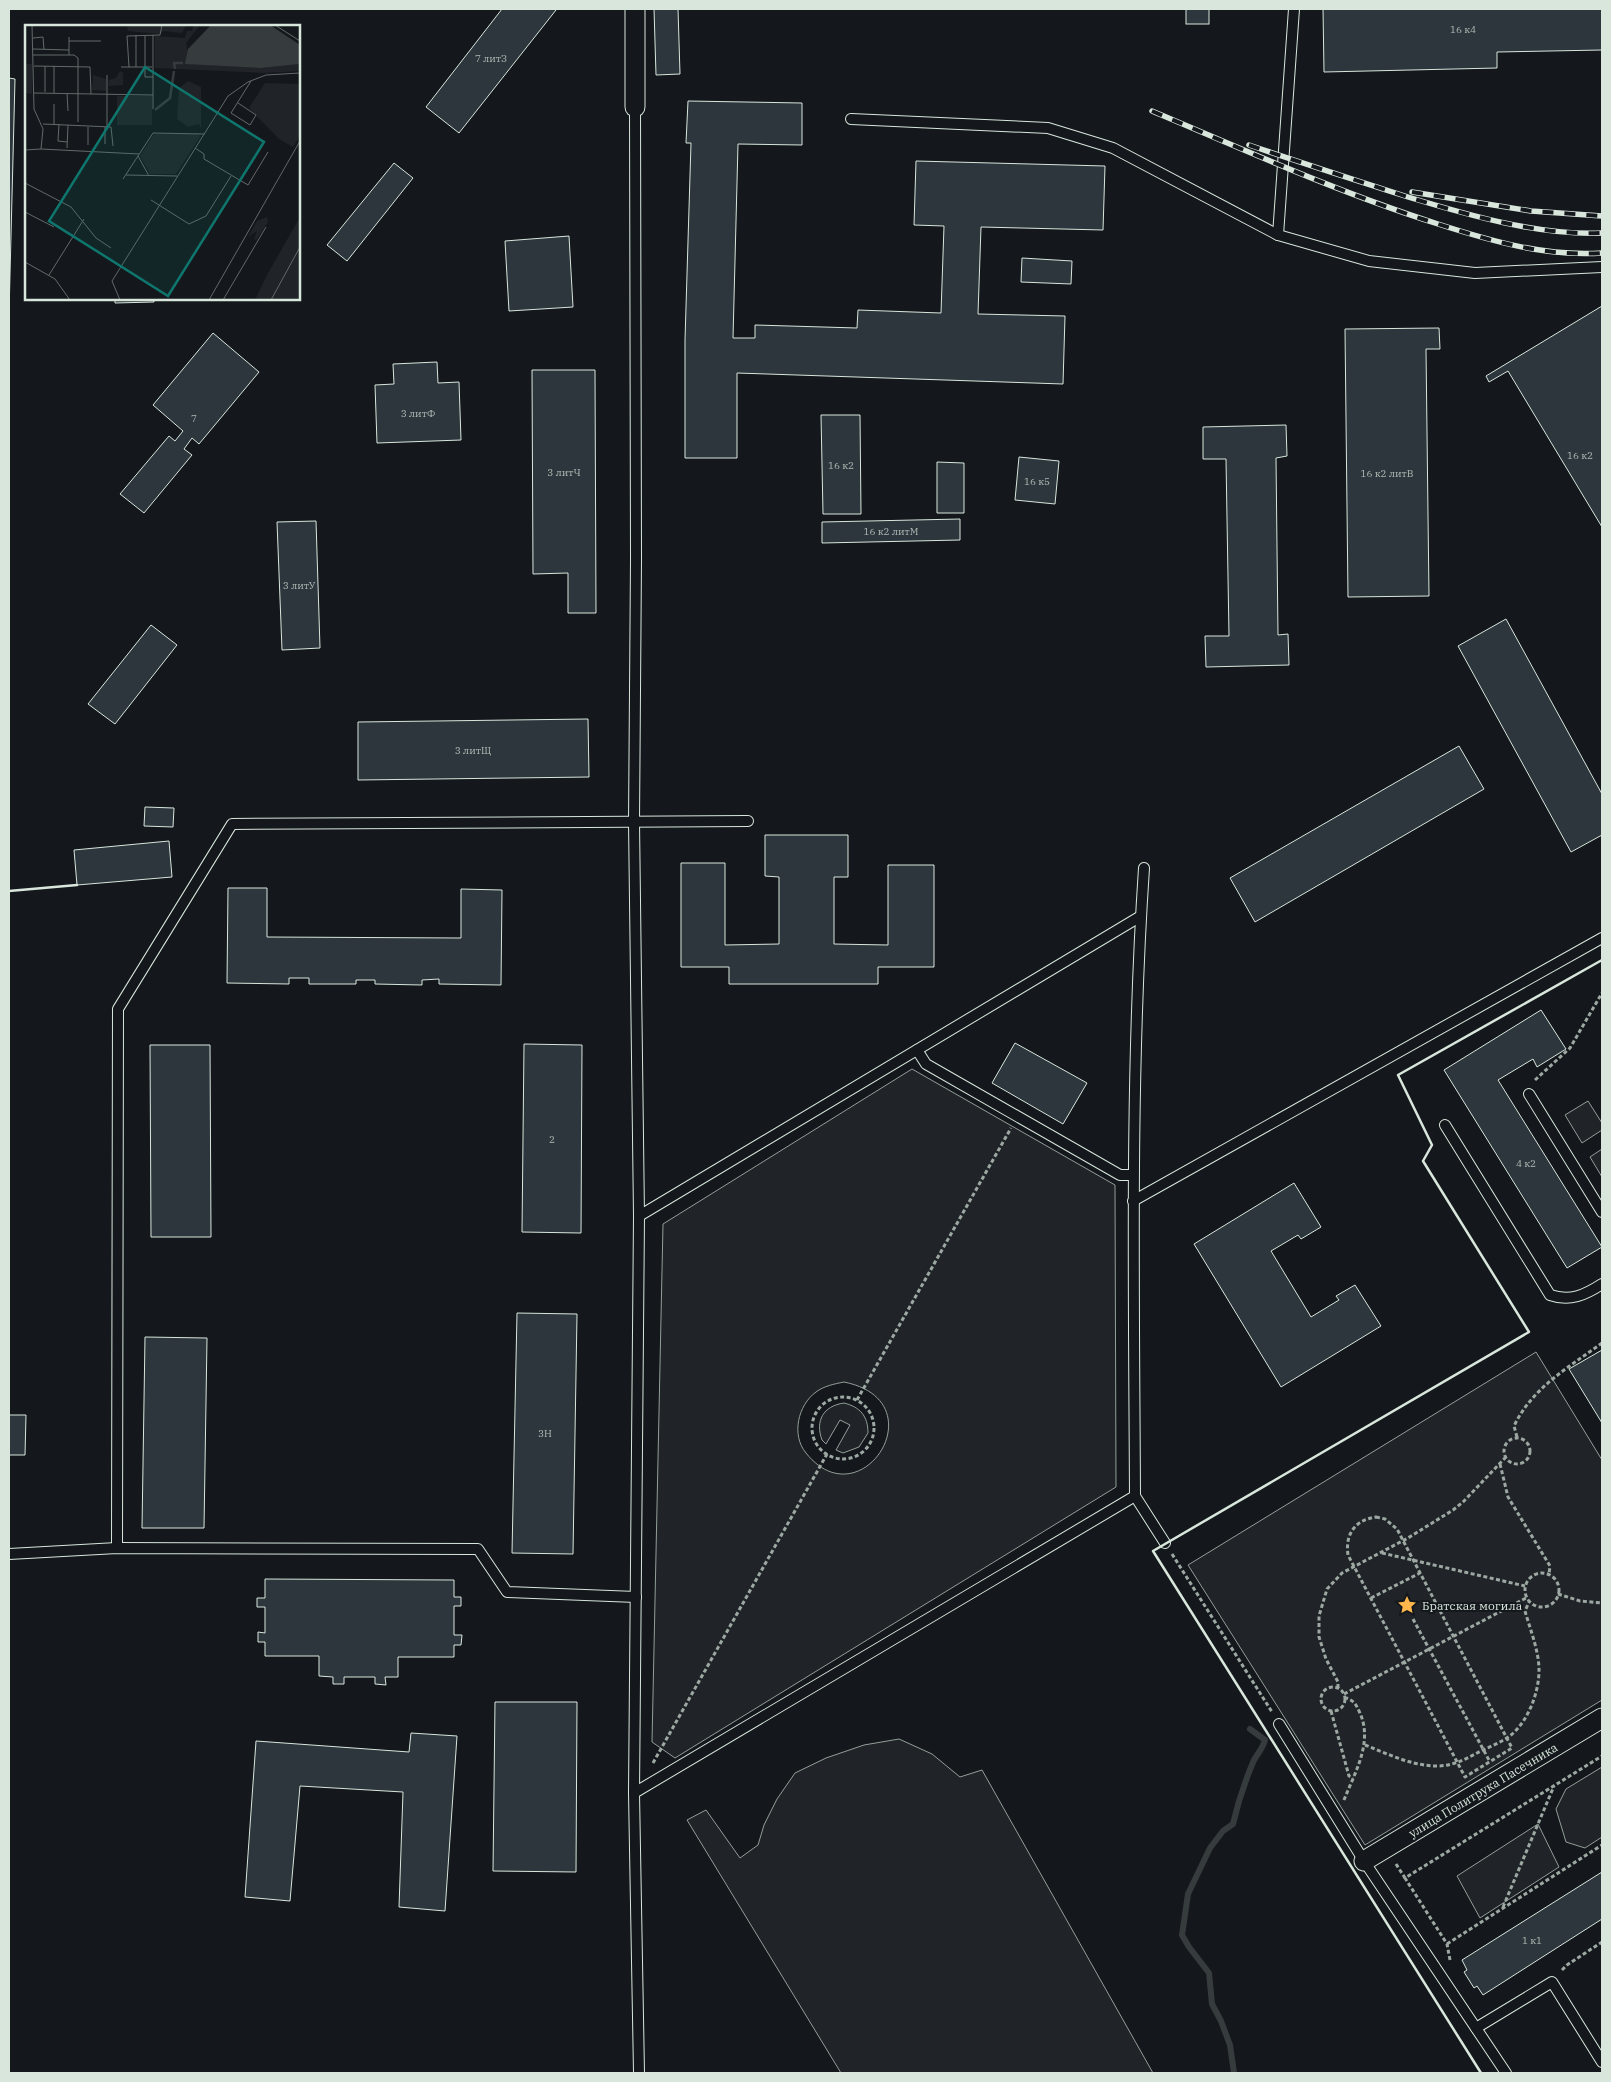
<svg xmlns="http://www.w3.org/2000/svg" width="1611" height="2082" font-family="'IBM Plex Serif',serif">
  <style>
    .green { fill: #202428; stroke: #939e99; fill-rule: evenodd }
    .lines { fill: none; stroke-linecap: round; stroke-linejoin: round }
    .stream { stroke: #363b3e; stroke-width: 6 }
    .building { fill: #2c363c; stroke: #d8e6dc }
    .service-casing { stroke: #d8e6dc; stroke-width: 12 }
    .minor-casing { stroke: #d8e6dc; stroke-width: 21 }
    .path { stroke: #9da8a2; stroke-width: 3; stroke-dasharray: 4 2.5; stroke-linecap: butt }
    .service { stroke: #14181c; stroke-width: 10 }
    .minor { stroke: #14181c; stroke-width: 19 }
    .rail-casing { stroke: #d8e6dc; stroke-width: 5.5 }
    .rail { stroke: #14181c; stroke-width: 4; stroke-dasharray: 11; stroke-linecap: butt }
    .wall { stroke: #d8e6dc; stroke-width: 2.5 }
    .labels { text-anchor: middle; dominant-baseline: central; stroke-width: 4; stroke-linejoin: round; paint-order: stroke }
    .number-label { font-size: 10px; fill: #adbab4 }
    .poi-label { font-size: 12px; fill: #d8e6dc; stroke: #14181c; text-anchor: start }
    .street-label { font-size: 12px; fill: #d8e6dc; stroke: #14181c }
    .inset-river { fill: none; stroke: #363b3e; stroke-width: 2.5 }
    .inset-road { fill: none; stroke: #626a69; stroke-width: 1 }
    .view { fill: #0f766e; fill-opacity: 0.15; stroke: #0f766e; stroke-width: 2.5 }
    .inset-edge { fill: none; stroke: #d8e6dc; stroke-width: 2.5 }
  </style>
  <rect width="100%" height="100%" fill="#14181c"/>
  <!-- green -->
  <g class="green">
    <path d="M912,1069L1115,1185L1116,1487L675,1758L652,1742L663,1224ZM844,1382C939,1401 861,1522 806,1453C791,1435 798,1405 816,1392C824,1386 834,1384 844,1382Z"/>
    <polygon points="1588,1101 1602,1123 1602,1130 1582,1143 1565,1115"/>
    <polygon points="1602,1149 1602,1177 1590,1157"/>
    <polygon points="1536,1352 1602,1460 1602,1700 1365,1845 1188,1565"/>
    <path d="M844,1403C860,1407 868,1416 868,1433L859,1447L843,1453L836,1450L850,1425L840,1420L826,1444L822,1440C815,1421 823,1406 844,1403Z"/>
    <polygon points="899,1739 932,1754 960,1777 982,1770 1153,2073 841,2073 687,1820 706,1810 740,1858 758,1845 764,1825 777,1799 795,1773 826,1758 864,1745"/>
    <polygon points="1602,1767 1602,1837 1585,1848 1566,1842 1556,1809 1566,1789"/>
    <polygon points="1538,1824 1559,1867 1480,1918 1457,1876"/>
  </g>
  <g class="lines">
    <!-- stream -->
    <path class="stream" d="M1234,2073L1230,2045L1221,2021L1212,2004L1209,1973L1189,1947L1182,1935L1188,1894L1210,1848L1223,1831L1233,1824C1238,1802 1245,1781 1254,1760C1258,1753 1263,1748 1265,1740L1250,1729"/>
  </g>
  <!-- building -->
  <g class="building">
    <polygon points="502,9 554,9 556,10 459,133 426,107"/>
    <polygon points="654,9 678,9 680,74 656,75"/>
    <rect x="1186" y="9" width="23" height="15"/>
    <polygon points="1323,9 1602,9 1602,50 1497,52 1497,68 1324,72"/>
    <polygon points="9,78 15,79 9,314"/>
    <polygon points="688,101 802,103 802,145 738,144 733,338 755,338 755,325 857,328 858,310 941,313 944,226 914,225 916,161 1105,166 1103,230 981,227 978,314 1065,316 1063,384 737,373 737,458 685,458 685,340 691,143 686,143"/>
    <polygon points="394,163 413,178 347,261 327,245"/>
    <polygon points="569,236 573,307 509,311 505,241"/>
    <polygon points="1022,258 1072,261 1071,284 1021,282"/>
    <polygon points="115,299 154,299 154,302 115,303"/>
    <polygon points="1602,306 1602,527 1508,371 1489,382 1486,376"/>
    <polygon points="1439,328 1440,349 1426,349 1429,596 1348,597 1345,329"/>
    <polygon points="213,333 259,372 199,444 192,438 184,449 192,455 144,513 120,494 169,436 175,441 183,431 153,405"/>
    <polygon points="437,362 438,383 459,382 461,440 377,443 375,385 394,384 393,364"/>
    <polygon points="532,370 595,370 596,613 568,613 568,573 533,574"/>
    <polygon points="821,415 860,415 861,514 823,514"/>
    <polygon points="1286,425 1287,456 1276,458 1278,635 1288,634 1289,665 1206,667 1205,636 1229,636 1226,459 1203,459 1203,427"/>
    <polygon points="1019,457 1059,461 1055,504 1015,500"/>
    <polygon points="937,462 964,463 964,513 937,513"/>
    <polygon points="960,519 960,540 822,543 822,522"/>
    <polygon points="316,521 320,648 282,650 277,522"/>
    <polygon points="1506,619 1602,794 1602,835 1571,852 1458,646"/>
    <polygon points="151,625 177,645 115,724 88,704"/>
    <polygon points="588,719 589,777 358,780 358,722"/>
    <polygon points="1459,746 1484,789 1255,922 1230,878"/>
    <polygon points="145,807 174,808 173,827 144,826"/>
    <polygon points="765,835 848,835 848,877 834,877 834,944 888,945 888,865 934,865 934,967 878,967 878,984 729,984 729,967 681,967 681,863 725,863 725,945 779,944 779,877 765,876"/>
    <polygon points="169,841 172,877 77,885 74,850"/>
    <polygon points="228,888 267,888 267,937 461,938 461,889 502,890 501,985 439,984 439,979 422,980 422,985 375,984 375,980 356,980 356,984 309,984 309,978 289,978 289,984 227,983"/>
    <polygon points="1541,1010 1566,1049 1537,1067 1533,1059 1498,1080 1602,1247 1567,1268 1444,1070"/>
    <polygon points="1015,1043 1087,1083 1063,1124 992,1083"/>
    <polygon points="524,1044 582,1045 581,1233 522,1232"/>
    <polygon points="150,1045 210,1045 211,1237 151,1237"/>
    <polygon points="1294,1183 1321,1227 1301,1239 1298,1235 1271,1251 1311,1317 1339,1300 1336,1296 1355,1285 1381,1326 1281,1387 1194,1244"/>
    <polygon points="517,1313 577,1314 573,1554 512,1553"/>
    <polygon points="145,1337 207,1338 204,1528 142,1528"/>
    <polygon points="1602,1350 1602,1423 1569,1369"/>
    <polygon points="9,1415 26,1415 25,1455 9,1455"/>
    <polygon points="265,1579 454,1580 454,1597 461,1597 461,1606 454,1606 454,1635 462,1635 461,1645 454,1645 454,1657 398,1657 398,1677 385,1677 386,1685 375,1684 375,1677 344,1677 344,1684 333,1684 333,1677 319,1676 319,1656 265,1656 265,1642 258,1642 258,1632 265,1633 265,1607 257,1607 257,1598 265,1598"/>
    <polygon points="495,1702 577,1702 576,1872 493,1871"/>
    <polygon points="411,1733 457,1736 445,1911 399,1907 403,1792 300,1786 290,1901 245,1897 256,1741 409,1752"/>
    <polygon points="1602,1872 1602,1919 1483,1995 1477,1986 1474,1988 1464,1972 1467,1970 1462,1960"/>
  </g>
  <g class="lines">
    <!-- service casing -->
    <g class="service-casing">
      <g id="service">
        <polyline points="635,107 636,559 634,822 639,1216 634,1793 639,2073"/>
        <polyline points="851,119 1048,128 1113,148 1278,235 1369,261 1475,273 1602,267"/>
        <polyline points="1278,235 1294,9"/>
        <polyline points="917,1050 926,1064 1120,1175 1133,1175"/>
        <polyline points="1529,1094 1602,1212"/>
        <path d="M1445,1125L1550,1295C1570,1302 1585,1295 1602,1284"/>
        <polyline points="1133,1201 1602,938"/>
        <polyline points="639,1216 1141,916"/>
        <polyline points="1135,1496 1165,1543"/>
        <polyline points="117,1548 118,1009 232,824 748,821"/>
        <polyline points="9,1554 117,1548 478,1549 507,1592 636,1597"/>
        <polyline points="1279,1724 1364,1861 1506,2073"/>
        <path d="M634,1793L1135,1496C1134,1286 1130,1077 1144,868"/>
        <polyline points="1476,2028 1552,1982 1602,2062"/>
      </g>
    </g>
    <!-- minor casing -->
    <g class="minor-casing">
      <g id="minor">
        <polyline points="635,107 635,9"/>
        <polyline points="1364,1861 1602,1718"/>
      </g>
    </g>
    <!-- path -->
    <g class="path">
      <polyline points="1535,1080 1570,1048 1602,993"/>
      <circle cx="843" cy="1428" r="31"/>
      <polyline points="857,1400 1011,1128"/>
      <path d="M1517,1437L1514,1426C1532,1388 1569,1367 1602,1343"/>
      <circle cx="1517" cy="1451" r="13"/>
      <polyline points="1500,1464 1508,1497 1550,1566 1549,1574"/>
      <path d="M1376,1517L1385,1519L1397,1529L1512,1748L1465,1777L1348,1555C1345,1534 1355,1520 1376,1517Z"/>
      <polyline points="1382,1553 1525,1586"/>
      <polyline points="1172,1554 1272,1712"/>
      <circle cx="1542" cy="1590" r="17"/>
      <polyline points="1558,1594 1580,1601 1602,1603"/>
      <polyline points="1371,1598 1420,1573"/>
      <polyline points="1413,1619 1490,1762"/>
      <circle cx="1333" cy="1699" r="12"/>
      <polyline points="1338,1688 1338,1682 1326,1659 1319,1637 1319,1616 1327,1589 1342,1573 1408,1538 1453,1510 1463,1502 1505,1458"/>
      <polyline points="1344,1694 1526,1598"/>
      <polyline points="1331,1711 1349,1776 1353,1778"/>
      <path d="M1365,1745C1388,1754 1412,1766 1437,1766C1452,1766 1464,1760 1477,1753C1488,1747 1501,1743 1511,1735C1528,1721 1539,1693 1539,1670C1539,1651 1530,1629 1525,1611L1529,1602"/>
      <polyline points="653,1763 827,1454"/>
      <path d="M1344,1800C1355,1772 1374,1741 1359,1711C1356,1704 1353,1700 1346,1698"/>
      <polyline points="1396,1864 1405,1878"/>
      <polyline points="1503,1907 1554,1786"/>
      <polyline points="1447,1944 1602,1845"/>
      <polyline points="1450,1960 1447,1944 1405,1878 1602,1756"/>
      <polyline points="1562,1970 1567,1965 1602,1942"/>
    </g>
    <!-- service -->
    <use href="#service" class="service"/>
    <!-- minor -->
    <use href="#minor" class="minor"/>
    <!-- rail casing -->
    <g class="rail-casing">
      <g id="rail">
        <path d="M1152,111C1247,151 1340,193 1438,224C1491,241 1546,257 1602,253"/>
        <path d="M1249,145C1302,163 1355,180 1408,197C1468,215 1540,236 1602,233"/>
        <polyline points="1412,192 1531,211 1602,216"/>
      </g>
    </g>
    <!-- rail -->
    <use href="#rail" class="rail"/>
    <!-- wall -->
    <g class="wall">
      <polyline points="9,891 77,885"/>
      <polyline points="1481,2073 1153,1551 1529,1332 1423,1161 1432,1145 1398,1075 1602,960"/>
    </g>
  </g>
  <!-- icons -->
  <defs>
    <g id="sight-bare" transform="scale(1.5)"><path d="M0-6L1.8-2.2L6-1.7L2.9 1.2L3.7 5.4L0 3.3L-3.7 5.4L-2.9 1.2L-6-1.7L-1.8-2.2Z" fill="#ffb74d" stroke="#14181c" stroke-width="2.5" paint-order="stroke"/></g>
  </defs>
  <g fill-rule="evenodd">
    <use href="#sight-bare" x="1407" y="1605"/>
  </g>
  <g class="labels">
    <!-- number labels -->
    <g class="number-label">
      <text x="1463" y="29">16 к4</text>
      <text x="491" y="58">7 литЗ</text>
      <text x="418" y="413">3 литФ</text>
      <text x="194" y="418">7</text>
      <text x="1580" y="455">16 к2</text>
      <text x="841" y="465">16 к2</text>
      <text x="564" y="472">3 литЧ</text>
      <text x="1387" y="473">16 к2 литВ</text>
      <text x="1037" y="481">16 к5</text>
      <text x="891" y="531">16 к2 литМ</text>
      <text x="299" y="585">3 литУ</text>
      <text x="473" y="750">3 литЩ</text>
      <text x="552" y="1139">2</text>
      <text x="1526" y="1163">4 к2</text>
      <text x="545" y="1433">3Н</text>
      <text x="1532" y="1940">1 к1</text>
    </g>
    <!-- poi labels -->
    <g class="poi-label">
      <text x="1422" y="1605">Братская могила</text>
    </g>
    <!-- street labels -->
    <g class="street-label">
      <text transform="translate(1483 1790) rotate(-31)">улица Политрука Пасечника</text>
    </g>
  </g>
  <!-- overview -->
  <g transform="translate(25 25)">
    <rect width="275" height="275" fill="#14181c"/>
    <path d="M102,0H161L157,8L139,6L134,9L103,6ZM169,0H175L161,18L165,39L236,43L275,39V46L240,48L130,43V11L160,13L162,6H167ZM0,39H7V69L0,68ZM95,46L98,48V60L83,61L84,55L91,53ZM68,50L81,54V66L67,65ZM163,56L176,62V104L174,99L163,102L152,94L154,63ZM240,58L275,59V110L268,122L254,114L224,83ZM92,71H127V100H92ZM129,109H174L175,112L151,149H125L115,131ZM242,192L243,197L232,214L229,215L232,206L223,212L232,196ZM275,192V275H230L242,250Z" fill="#202428"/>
    <path d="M186,0H245L275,20V39L236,43L160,39L163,24Z" fill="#363b3e"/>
    <path class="inset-river" d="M150,44L149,38H158M130,85L145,73L149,46"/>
    <path class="inset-road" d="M250,0L275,16M120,10V52H128M128,10V84M44,12V30M8,13L18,12L19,25M44,16H76M8,24L44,25M8,30H49L53,33V97M9,41L65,42L66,69M20,41V67M96,42H127M104,42L102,11L135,10L137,0M111,42V10M9,68L128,70M29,68V41M42,68L43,86M213,78L231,90L225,100L206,88L226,56M18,99L86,102L88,121M29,99V79M34,99L33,116L42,117M82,102V50M80,119V102M63,120V102M42,123L43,100M170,123L179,129V134L223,160L243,127M16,124L114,129M0,125L16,124L18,104L9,84L7,0M113,131L124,151M101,150L152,151M98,154L128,108L179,109M0,158L46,182L71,213L86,223M126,175L164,199L181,191L206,151M0,187L29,202M0,237L30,254L45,275M24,250L59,194M95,275L87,256L203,71L223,57L241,50L275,48M184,275L275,116M198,275L241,202M246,275L275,222"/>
    <path class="view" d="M120,42L239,117L143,271L24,196Z"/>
    <rect width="275" height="275" class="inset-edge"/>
  </g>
  <!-- border -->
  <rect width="1611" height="2082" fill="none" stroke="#d8e6dc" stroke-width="20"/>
</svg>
